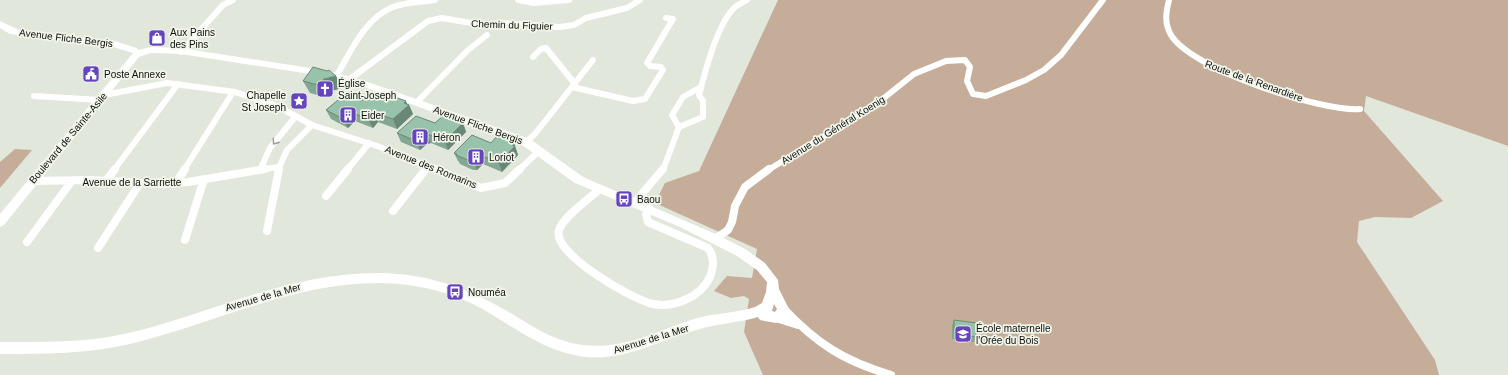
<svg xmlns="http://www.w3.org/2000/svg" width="1508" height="375" font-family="Arial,sans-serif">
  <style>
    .green { fill: #c6ad99 }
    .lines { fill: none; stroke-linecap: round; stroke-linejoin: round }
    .street-far1 { stroke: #fff; stroke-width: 6 }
    .street { stroke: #fff; stroke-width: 8 }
    .secondary { fill: #fff; fill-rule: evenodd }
    .wall { fill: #83a792 }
    .shaded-wall { fill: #6a8877 }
    .building { fill: #98c2aa; stroke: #6a8877 }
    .oneway { stroke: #9fa09e }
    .labels { text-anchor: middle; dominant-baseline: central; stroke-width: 3.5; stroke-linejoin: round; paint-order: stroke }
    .street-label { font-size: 10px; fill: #0f110d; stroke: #f0f4e9 }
    .poi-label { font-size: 10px; fill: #0f110d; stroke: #f0f4e9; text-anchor: start }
  </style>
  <rect width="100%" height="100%" fill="#e2e7dc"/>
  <!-- green -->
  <g class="green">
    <polygon points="778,0 1508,0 1508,146 1366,96 1364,111 1443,201 1411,218 1375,217 1359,221 1357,242 1435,360 1439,375 763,375 744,332 749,299 744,296 731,298 714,291 727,276 752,278 757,249 655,203 665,183 699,171"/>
    <polygon points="15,149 32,150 0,188 0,162"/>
  </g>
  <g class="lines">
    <!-- street-far1 -->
    <g class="street-far1">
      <polyline points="518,0 534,3 569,0"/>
      <path d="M1169,0C1166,12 1164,23 1171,35C1191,69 1321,112 1360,109"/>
      <polyline points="181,52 223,5 233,0"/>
      <polyline points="533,57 541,49 546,48 575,84"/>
      <path d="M337,75C351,51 365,18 393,7C406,2 421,2 435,0"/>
      <polyline points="350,79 428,21 442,18 483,25 500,23 560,27 574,25 586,18 627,8 640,0"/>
      <polyline points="572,87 633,101 645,99 663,70 661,67 650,66 647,63 673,19 666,18"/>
      <polyline points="104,95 167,83 235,92 277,106 312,125 377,146 437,170"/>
      <polyline points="34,96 100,100"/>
      <polyline points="417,102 468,50 487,35"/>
      <polyline points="679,127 672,115 683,97 701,87"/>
      <polyline points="526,142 535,134 593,60"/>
      <polyline points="114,170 178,84"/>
      <polyline points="184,170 233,92"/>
      <polyline points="259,170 279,167"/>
      <polyline points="260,170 270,148 296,116"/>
      <polyline points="278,170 287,150 312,125"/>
      <polyline points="347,170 369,143"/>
      <polyline points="425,170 428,167"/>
      <polyline points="519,170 540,150"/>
      <path d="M663,170L679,127L703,117V101L699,95C705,72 717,25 734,8C737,5 743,2 747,0"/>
      <polyline points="768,170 874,106 914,74 946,61 965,60 970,67 967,81 973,94 986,96 1026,80 1044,70 1061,55 1103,0"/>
    </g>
    <!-- street -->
    <g class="street">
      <polyline points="435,169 481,188 505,183 520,169"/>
      <polyline points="32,181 90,180 160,184 188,182 265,169"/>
      <polyline points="105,182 115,169"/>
      <polyline points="176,183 185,169"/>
      <path d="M600,189C590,198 563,217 559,230C551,253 633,300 653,304C674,308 701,297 710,277C714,267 715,257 708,248L648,222L646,214L649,208"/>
      <polyline points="326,196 348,169"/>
      <polyline points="634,203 663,169"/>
      <polyline points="393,211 426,169"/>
      <polyline points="267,231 279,169"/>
      <polyline points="715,239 728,230 732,222 735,206 745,187 769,169"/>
      <polyline points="185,240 204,179"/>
      <polyline points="27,242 71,182"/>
      <polyline points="98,248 140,183"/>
      <path d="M783,308C817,344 844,361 891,375"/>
      <polyline points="776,318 798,325"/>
    </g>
    <!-- secondary -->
    <path class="secondary" d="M0,21L19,30L114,41L137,48L138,50L151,47L181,48L329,71L365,81L530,139L583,177L718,235L745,249L765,263L778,280L779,289L789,309V314L787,318L776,323L760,320L758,317C739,323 719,323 700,329C653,341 617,368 566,353C534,344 508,323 479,307C449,291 413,283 379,283C291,283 214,324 130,344C88,354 43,354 0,354V342C44,342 90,343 133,332C216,311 295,271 382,273C423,274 463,286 498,306C521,318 543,336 568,342C616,355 653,332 697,318C716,313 737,313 755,307L762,303L766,292L767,282L757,270L737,256L680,227L575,183L522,145L359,85L329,77L181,54L151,53L139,57L4,225L0,227V214L133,53L113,47L10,34L0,28ZM774,304L777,309L775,312L772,311Z"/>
  </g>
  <!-- wall -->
  <g class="wall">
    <polygon points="336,76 342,88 331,91 324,97 310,93 303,81"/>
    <polygon points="361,101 387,101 407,104 409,105 413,114 397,129 378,122 373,128 355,121 348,128 331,119 326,110"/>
    <polygon points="435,123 463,123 466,132 448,150 431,143 427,144 420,150 401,142 397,133"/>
    <polygon points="491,143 514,143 518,155 502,172 483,164 477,170 473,170 460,164 459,162 458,161 454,153"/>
    <polygon points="954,320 976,337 974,342 952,339 952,325"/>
  </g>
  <!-- shaded-wall -->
  <g class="shaded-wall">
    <polygon points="336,76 342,88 331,91 324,97 318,85 324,79"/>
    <polygon points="406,101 408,106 409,105 413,114 397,129 393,119"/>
    <polygon points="350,112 355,121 348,128 343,119"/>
    <polygon points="374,113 378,122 373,128 368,119"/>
    <polygon points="463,123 466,132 448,150 445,141"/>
    <polygon points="427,134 431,143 427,144 420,150 416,141 423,135"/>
    <polygon points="514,143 518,155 502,172 499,163"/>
    <polygon points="480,155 483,164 477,170 474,161"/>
  </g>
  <!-- building -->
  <g class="building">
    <polygon points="313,67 327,71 329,70 336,76 324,79 318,85 303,81"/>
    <polygon points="344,95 361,101 368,96 387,101 392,96 406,101 404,103 409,105 393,119 374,113 368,119 350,112 343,119 326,110"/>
    <polygon points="444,115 463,123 445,141 427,134 423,135 416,141 397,133 416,116 435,123"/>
    <polygon points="472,135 491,143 497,136 514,143 512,145 515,146 499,163 480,155 474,161 470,161 456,155 457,154 454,153"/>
    <polygon points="954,320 976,323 976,337 954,333"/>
  </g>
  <!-- one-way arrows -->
  <defs><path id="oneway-chevron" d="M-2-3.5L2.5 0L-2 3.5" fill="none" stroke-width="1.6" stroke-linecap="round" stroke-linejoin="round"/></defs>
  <use class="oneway" href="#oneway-chevron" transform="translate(275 142) rotate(125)"/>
  <!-- icons -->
  <defs>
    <g id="shop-square" transform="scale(0.9)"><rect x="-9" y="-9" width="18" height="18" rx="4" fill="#6544bd" stroke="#f0f4e9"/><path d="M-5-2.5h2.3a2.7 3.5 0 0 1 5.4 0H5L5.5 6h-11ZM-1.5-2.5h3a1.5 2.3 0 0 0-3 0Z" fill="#fff"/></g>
    <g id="civic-square" transform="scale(0.9)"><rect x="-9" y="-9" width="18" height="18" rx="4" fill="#6544bd" stroke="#f0f4e9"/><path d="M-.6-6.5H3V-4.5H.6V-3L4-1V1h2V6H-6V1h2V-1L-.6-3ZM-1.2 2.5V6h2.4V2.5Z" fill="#fff"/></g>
    <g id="church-square" transform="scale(0.9)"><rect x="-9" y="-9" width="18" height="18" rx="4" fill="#6544bd" stroke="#f0f4e9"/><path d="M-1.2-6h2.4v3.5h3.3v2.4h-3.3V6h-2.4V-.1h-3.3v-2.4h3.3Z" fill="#fff"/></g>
    <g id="sight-square" transform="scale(0.9)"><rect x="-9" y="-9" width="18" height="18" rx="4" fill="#6544bd" stroke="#f0f4e9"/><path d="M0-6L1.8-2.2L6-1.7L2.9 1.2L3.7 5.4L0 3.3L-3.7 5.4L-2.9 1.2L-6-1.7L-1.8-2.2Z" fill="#fff"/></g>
    <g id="building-square" transform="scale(0.9)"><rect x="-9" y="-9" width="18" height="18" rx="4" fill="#6544bd" stroke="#f0f4e9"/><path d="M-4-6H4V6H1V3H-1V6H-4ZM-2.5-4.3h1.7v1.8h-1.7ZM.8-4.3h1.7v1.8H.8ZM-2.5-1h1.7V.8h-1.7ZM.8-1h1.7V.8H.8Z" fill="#fff"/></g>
    <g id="bus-square" transform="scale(0.9)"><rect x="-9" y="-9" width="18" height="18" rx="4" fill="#6544bd" stroke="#f0f4e9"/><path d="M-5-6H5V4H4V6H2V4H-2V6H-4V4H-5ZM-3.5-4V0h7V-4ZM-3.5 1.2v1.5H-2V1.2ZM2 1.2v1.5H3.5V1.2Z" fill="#fff"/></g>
    <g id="school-square" transform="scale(0.9)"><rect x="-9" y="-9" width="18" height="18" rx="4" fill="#6544bd" stroke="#f0f4e9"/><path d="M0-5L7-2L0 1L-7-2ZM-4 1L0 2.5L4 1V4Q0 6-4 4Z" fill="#fff"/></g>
  </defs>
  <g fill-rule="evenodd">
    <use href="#shop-square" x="157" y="38"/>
    <use href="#civic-square" x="91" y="74"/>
    <use href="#church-square" x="325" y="89"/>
    <use href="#sight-square" x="299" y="101"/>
    <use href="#building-square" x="348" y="115"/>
    <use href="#building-square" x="420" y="137"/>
    <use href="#building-square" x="476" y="157"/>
    <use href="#bus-square" x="624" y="199"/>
    <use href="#bus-square" x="455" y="292"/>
    <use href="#school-square" x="963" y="334"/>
  </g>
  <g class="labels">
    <!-- street labels -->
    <g class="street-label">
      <text transform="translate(512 25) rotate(2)">Chemin du Figuier</text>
      <text transform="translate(66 38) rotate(7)">Avenue Fliche Bergis</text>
      <text transform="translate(1254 81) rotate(20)">Route de la Renardière</text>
      <text transform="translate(478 125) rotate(20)">Avenue Fliche Bergis</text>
      <text transform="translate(833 130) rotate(-32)">Avenue du Général Koenig</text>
      <text transform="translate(68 138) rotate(-50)">Boulevard de Sainte-Asile</text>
      <text transform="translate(431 167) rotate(22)">Avenue des Romarins</text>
      <text x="132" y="182">Avenue de la Sarriette</text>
      <text transform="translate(263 297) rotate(-16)">Avenue de la Mer</text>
      <text transform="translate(651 339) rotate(-17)">Avenue de la Mer</text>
    </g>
    <!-- poi labels -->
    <g class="poi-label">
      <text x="170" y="32">Aux Pains<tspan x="170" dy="12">des Pins</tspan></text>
      <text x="104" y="74">Poste Annexe</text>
      <text x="338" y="83">Église<tspan x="338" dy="12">Saint-Joseph</tspan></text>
      <text x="286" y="95" text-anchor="end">Chapelle<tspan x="286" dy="12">St Joseph</tspan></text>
      <text x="361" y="115">Eider</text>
      <text x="433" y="137">Héron</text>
      <text x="489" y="157">Loriot</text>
      <text x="637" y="199">Baou</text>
      <text x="468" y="292">Nouméa</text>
      <text x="976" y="328">École maternelle<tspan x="976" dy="12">l'Orée du Bois</tspan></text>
    </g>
  </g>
</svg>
